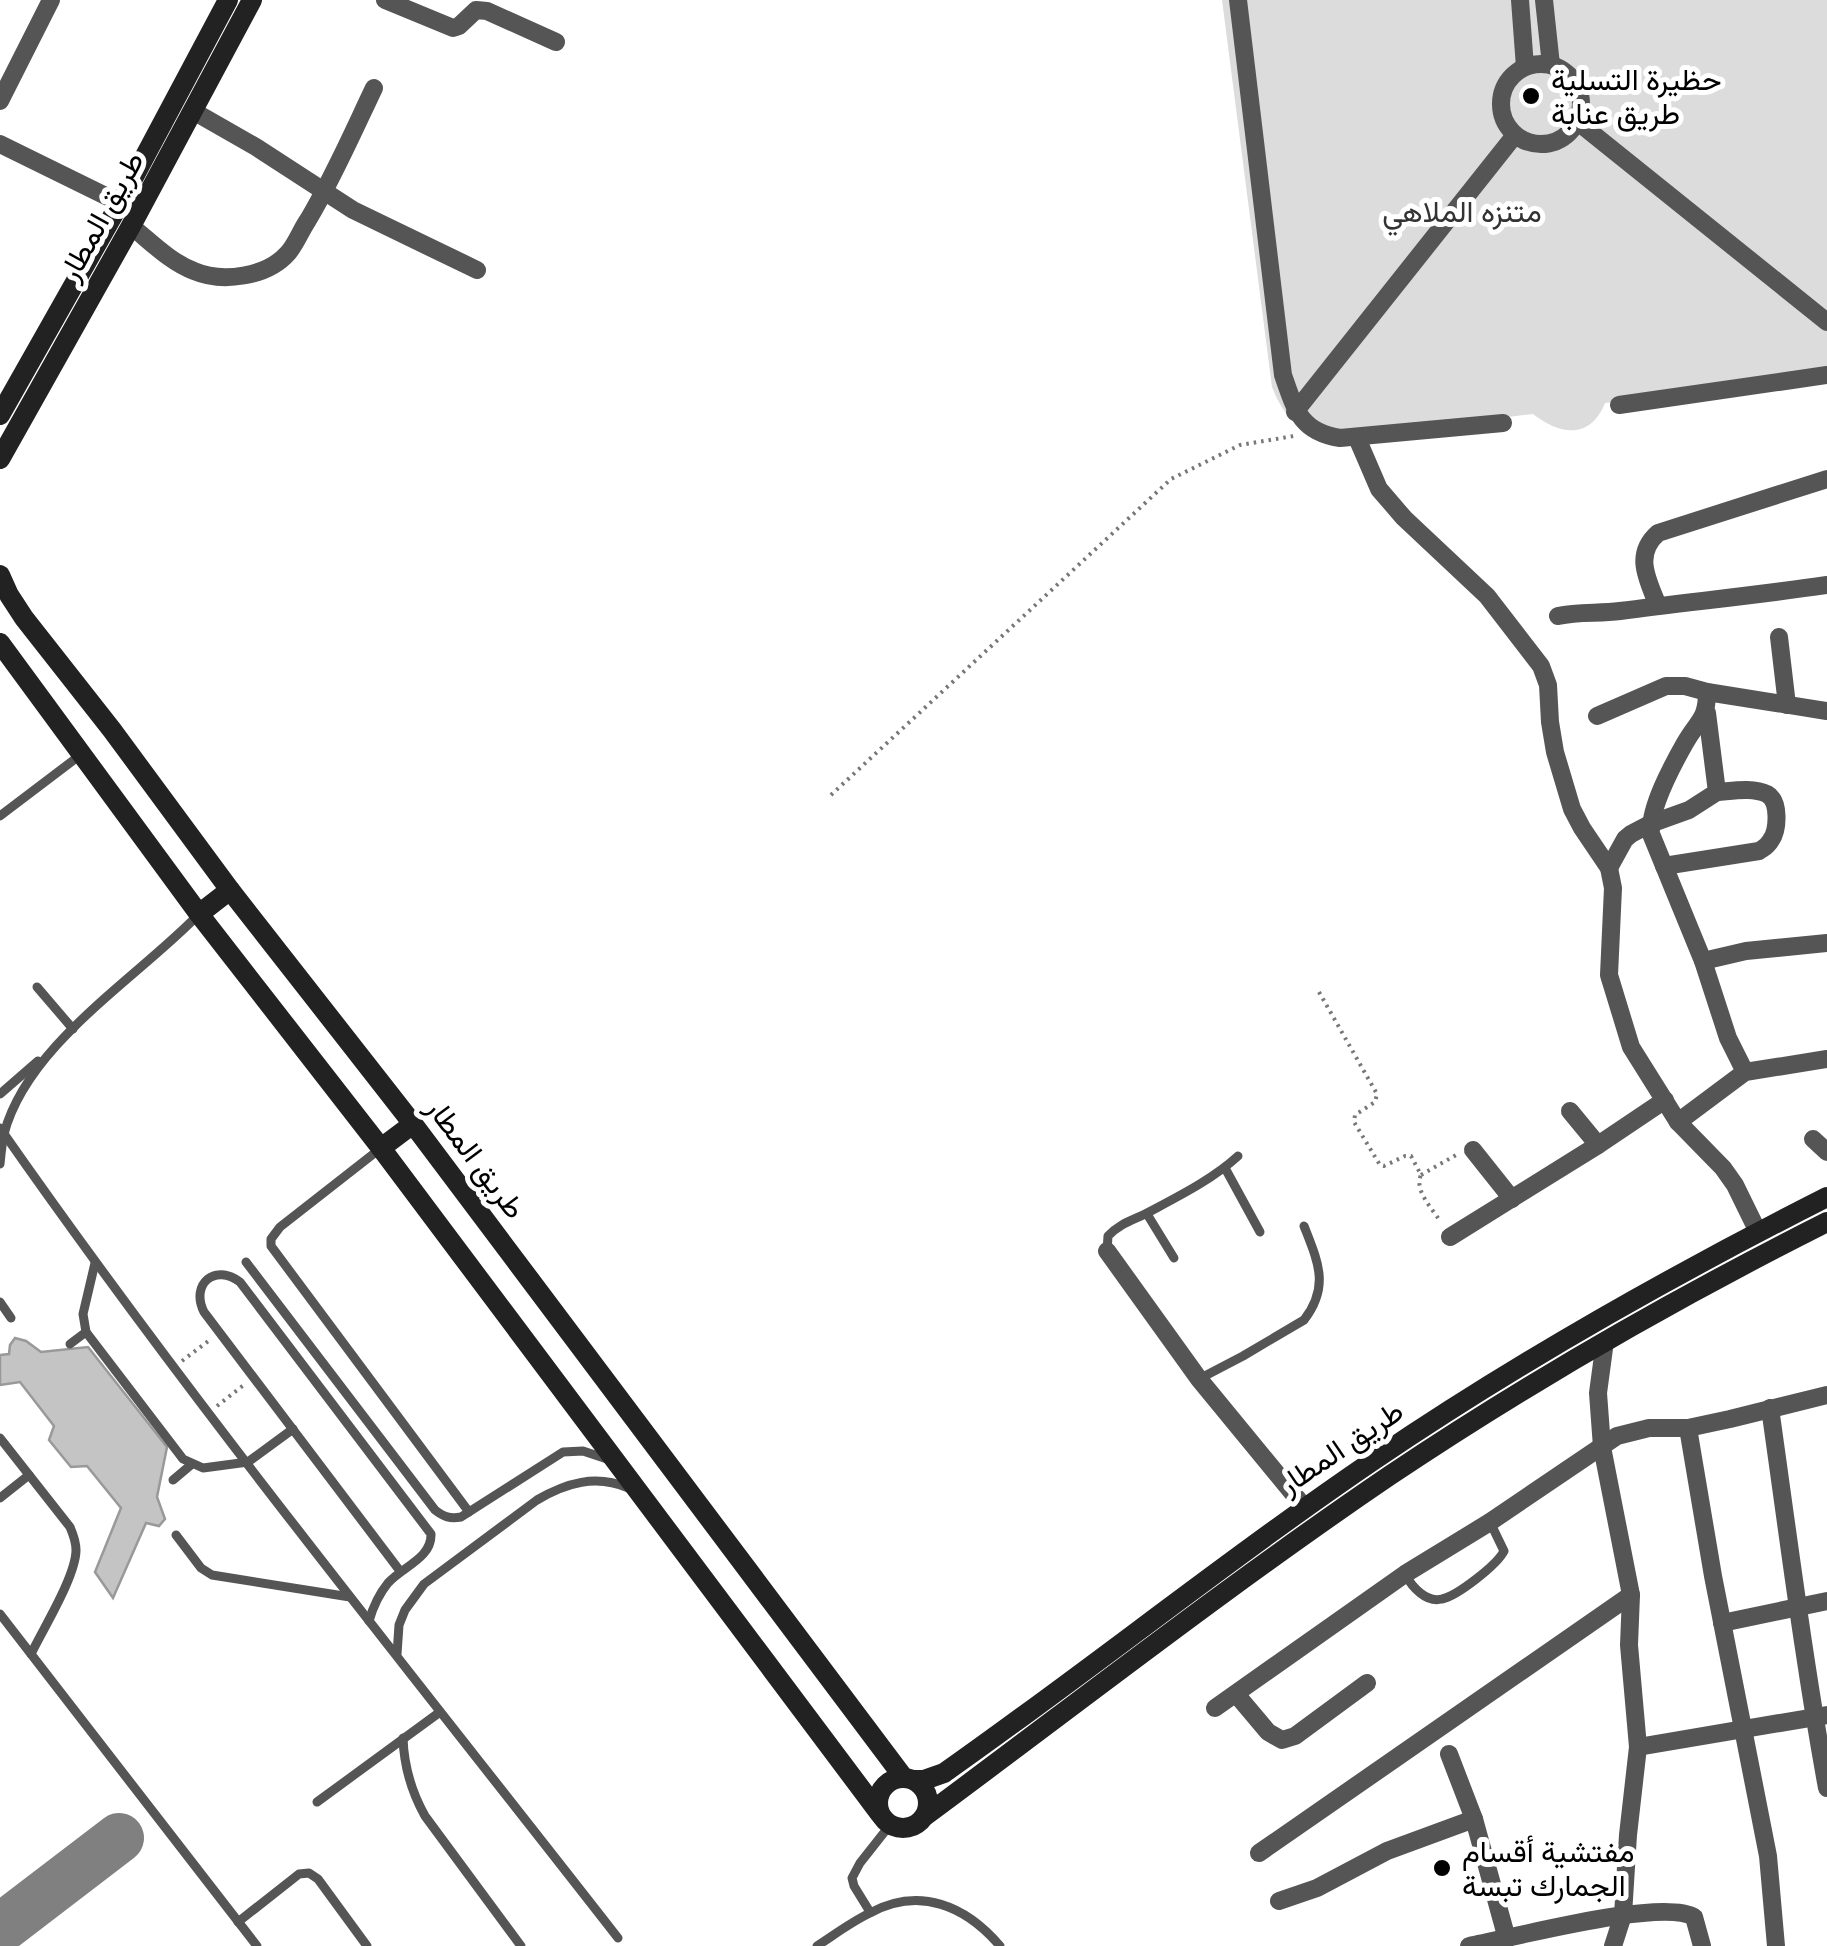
<svg xmlns="http://www.w3.org/2000/svg" width="1827" height="1946" font-family="Figtree,Vazirmatn,sans-serif">
  <style>
    .green { fill: #dcdcdc }
    .lines { fill: none; stroke-linecap: round; stroke-linejoin: round }
    .taxiway { stroke: #808080; stroke-width: 50 }
    .building { fill: #c4c4c4; stroke: #999; stroke-width: 2.5 }
    .path { stroke: #777; stroke-width: 4; stroke-dasharray: 2.5 5; stroke-linecap: butt }
    .service { stroke: #555; stroke-width: 9 }
    .minor { stroke: #555; stroke-width: 18 }
    .secondary { stroke: #222; stroke-width: 20 }
    .poi-dot { fill: #000; stroke: #fff; stroke-width: 4 }
    .labels { text-anchor: middle; dominant-baseline: central; stroke-width: 10; stroke-linejoin: round; paint-order: stroke }
    .poi-label { font-size: 30px; fill: #000; stroke: #fff; text-anchor: start }
    .park-label { font-size: 30px; fill: #333; stroke: #fff }
    .street-label { font-size: 30px; fill: #000; stroke: #fff }
  </style>
  <rect width="100%" height="100%" fill="#fff"/>
  <!-- green -->
  <path class="green" d="M1222,0H1827V378L1605,403C1590,440 1560,435 1533,414L1330,439C1297,425 1286,422 1272,387Z"/>
  <g class="lines">
    <!-- taxiway -->
    <polyline class="taxiway" points="0,1929 119,1838"/>
  </g>
  <!-- building -->
  <polygon class="building" points="15,1338 26,1341 41,1352 88,1347 167,1447 157,1497 165,1519 159,1526 146,1523 113,1598 95,1572 121,1508 87,1466 71,1467 49,1440 54,1426 20,1382 0,1385 0,1355 9,1354 10,1345"/>
  <g class="lines">
    <!-- path -->
    <g class="path">
      <polyline points="831,795 1171,479 1240,445 1294,436"/>
      <path d="M1319,992L1377,1094L1375,1102L1355,1115L1354,1122L1380,1165L1384,1166L1405,1156H1411L1421,1175C1414,1190 1431,1207 1440,1221"/>
      <polyline points="1421,1175 1456,1155"/>
      <polyline points="182,1361 211,1339"/>
      <polyline points="217,1406 245,1384"/>
    </g>
    <!-- service -->
    <g class="service">
      <polyline points="0,816 79,756"/>
      <polyline points="37,987 73,1029"/>
      <polyline points="0,1094 38,1061"/>
      <path d="M0,1128C194,1406 409,1670 618,1938"/>
      <polyline points="381,1148 280,1227 271,1239 271,1246 469,1512"/>
      <path d="M0,1164C1,1154 2,1143 4,1134C27,1045 137,978 198,915"/>
      <polyline points="1225,1168 1260,1232"/>
      <polyline points="1147,1214 1174,1258"/>
      <path d="M1107,1251L1108,1236C1120,1223 1134,1220 1149,1212C1179,1196 1213,1179 1238,1156"/>
      <path d="M246,1262L435,1510C444,1517 450,1519 461,1517L563,1452L583,1451L607,1459"/>
      <polyline points="95,1263 83,1314 86,1332 183,1459 203,1468 248,1462 293,1429"/>
      <polyline points="0,1302 11,1318"/>
      <polyline points="70,1344 86,1332"/>
      <path d="M1199,1379L1243,1356L1304,1320C1330,1286 1318,1262 1304,1226"/>
      <path d="M0,1438L70,1527C73,1534 76,1541 76,1550C76,1576 43,1629 31,1654"/>
      <polyline points="173,1480 192,1464"/>
      <polyline points="0,1498 29,1475"/>
      <polyline points="176,1535 201,1568 212,1575 350,1597"/>
      <path d="M1405,1574C1412,1587 1426,1603 1442,1599C1457,1596 1497,1565 1504,1551L1490,1522"/>
      <polyline points="0,1614 257,1946"/>
      <path d="M369,1621C373,1607 379,1594 388,1583C402,1567 432,1558 431,1534L240,1282C215,1263 190,1284 204,1312L400,1571"/>
      <path d="M397,1654L399,1625L405,1610L424,1584L537,1500C566,1483 596,1474 628,1488"/>
      <path d="M403,1738C404,1767 411,1791 425,1816L521,1946"/>
      <polyline points="317,1802 440,1712"/>
      <polyline points="870,1912 854,1886 852,1878 860,1863 890,1825"/>
      <polyline points="238,1922 299,1874 309,1873 318,1879 367,1946"/>
      <path d="M817,1946C834,1935 851,1922 870,1913C920,1886 966,1906 1000,1946"/>
    </g>
    <!-- minor -->
    <g class="minor">
      <polyline points="385,0 453,28 459,26 476,10 487,11 556,42"/>
      <path d="M1238,0L1283,375C1295,409 1300,432 1340,438L1503,423"/>
      <polyline points="1520,0 1525,67"/>
      <polyline points="1544,0 1551,65"/>
      <circle cx="1541" cy="104" r="40"/>
      <polyline points="0,101 51,0"/>
      <polyline points="193,111 256,147 353,210 477,270"/>
      <polyline points="1578,122 1827,322"/>
      <polyline points="0,144 120,203"/>
      <path d="M131,226C150,241 170,262 194,271C222,283 267,277 288,253C296,244 301,230 308,220C333,178 353,132 374,88"/>
      <polyline points="1619,405 1827,375"/>
      <polyline points="1295,412 1515,135"/>
      <polyline points="1357,438 1379,489 1404,518 1487,596 1541,666 1548,685 1550,722 1555,752 1572,809 1582,828 1609,868 1613,888 1609,975 1631,1047 1678,1122 1723,1168 1735,1185 1758,1232"/>
      <path d="M1658,606C1648,580 1633,555 1658,533L1827,479"/>
      <path d="M1558,616C1579,611 1599,614 1620,611C1689,602 1758,595 1827,585"/>
      <polyline points="1779,637 1787,705"/>
      <path d="M1707,692C1707,720 1698,720 1685,743C1672,766 1649,808 1651,834L1703,961L1728,1038L1745,1072"/>
      <polyline points="1597,716 1666,686 1685,686 1707,692 1827,711"/>
      <path d="M1664,866L1759,851C1765,847 1767,847 1771,840C1778,830 1780,801 1767,794C1753,787 1732,791 1717,792"/>
      <polyline points="1609,868 1625,839 1631,834 1650,824 1689,810 1717,792 1707,713"/>
      <polyline points="1703,961 1746,951 1827,943"/>
      <polyline points="1570,1111 1598,1145"/>
      <polyline points="1678,1122 1745,1072 1827,1059"/>
      <polyline points="1813,1139 1827,1152"/>
      <polyline points="1473,1150 1512,1199"/>
      <polyline points="1450,1237 1598,1145 1665,1100"/>
      <polyline points="1107,1251 1199,1379 1305,1508"/>
      <polyline points="1605,1341 1598,1393 1602,1447 1631,1595 1629,1645 1638,1747 1628,1835 1623,1915 1613,1946"/>
      <path d="M1770,1408C1788,1535 1804,1662 1827,1788"/>
      <polyline points="1688,1428 1713,1576 1768,1856 1776,1946"/>
      <polyline points="1722,1623 1827,1601"/>
      <polyline points="1236,1694 1268,1732 1282,1740 1295,1736 1367,1683"/>
      <polyline points="1215,1708 1405,1574 1490,1522 1617,1436 1649,1428 1688,1428 1730,1419 1827,1395"/>
      <polyline points="1638,1747 1827,1715"/>
      <polyline points="1449,1754 1474,1819 1507,1939"/>
      <polyline points="1259,1853 1631,1595"/>
      <polyline points="1279,1901 1317,1888 1387,1851 1474,1819"/>
      <path d="M1469,1946C1513,1938 1661,1898 1694,1917L1702,1946"/>
    </g>
    <!-- secondary -->
    <g class="secondary">
      <polyline points="0,415 120,203 228,0"/>
      <polyline points="0,459 131,226 252,0"/>
      <polyline points="0,575 9,595 24,618 112,730 230,890 413,1124 904,1778"/>
      <polyline points="0,643 199,914 381,1148 880,1814"/>
      <polyline points="199,914 230,890"/>
      <polyline points="381,1148 413,1124"/>
      <circle cx="903" cy="1803" r="25"/>
      <path d="M914,1780H924L944,1773C1089,1671 1227,1560 1374,1460C1518,1362 1671,1276 1827,1197"/>
      <path d="M925,1816C1079,1702 1230,1584 1389,1476C1529,1382 1676,1298 1827,1222"/>
    </g>
  </g>
  <!-- markers -->
  <g class="poi-dot">
    <circle cx="1531" cy="96" r="10"/>
    <circle cx="1442" cy="1868" r="10"/>
  </g>
  <g class="labels">
    <!-- poi labels -->
    <g class="poi-label">
      <text x="1551" y="79">حظيرة التسلية<tspan x="1551" dy="34">طريق عنابة</tspan></text>
      <text x="1462" y="1851">مفتشية أقسام<tspan x="1462" dy="34">الجمارك تبسة</tspan></text>
    </g>
    <!-- park labels -->
    <g class="park-label">
      <text x="1462" y="211">متنزه الملاهي</text>
    </g>
    <!-- street labels -->
    <g class="street-label">
      <text transform="translate(101 216) rotate(-61)">طريق المطار</text>
      <text transform="translate(476 1158) rotate(53)">طريق المطار</text>
      <text transform="translate(1341 1447) rotate(-34)">طريق المطار</text>
    </g>
  </g>
</svg>
